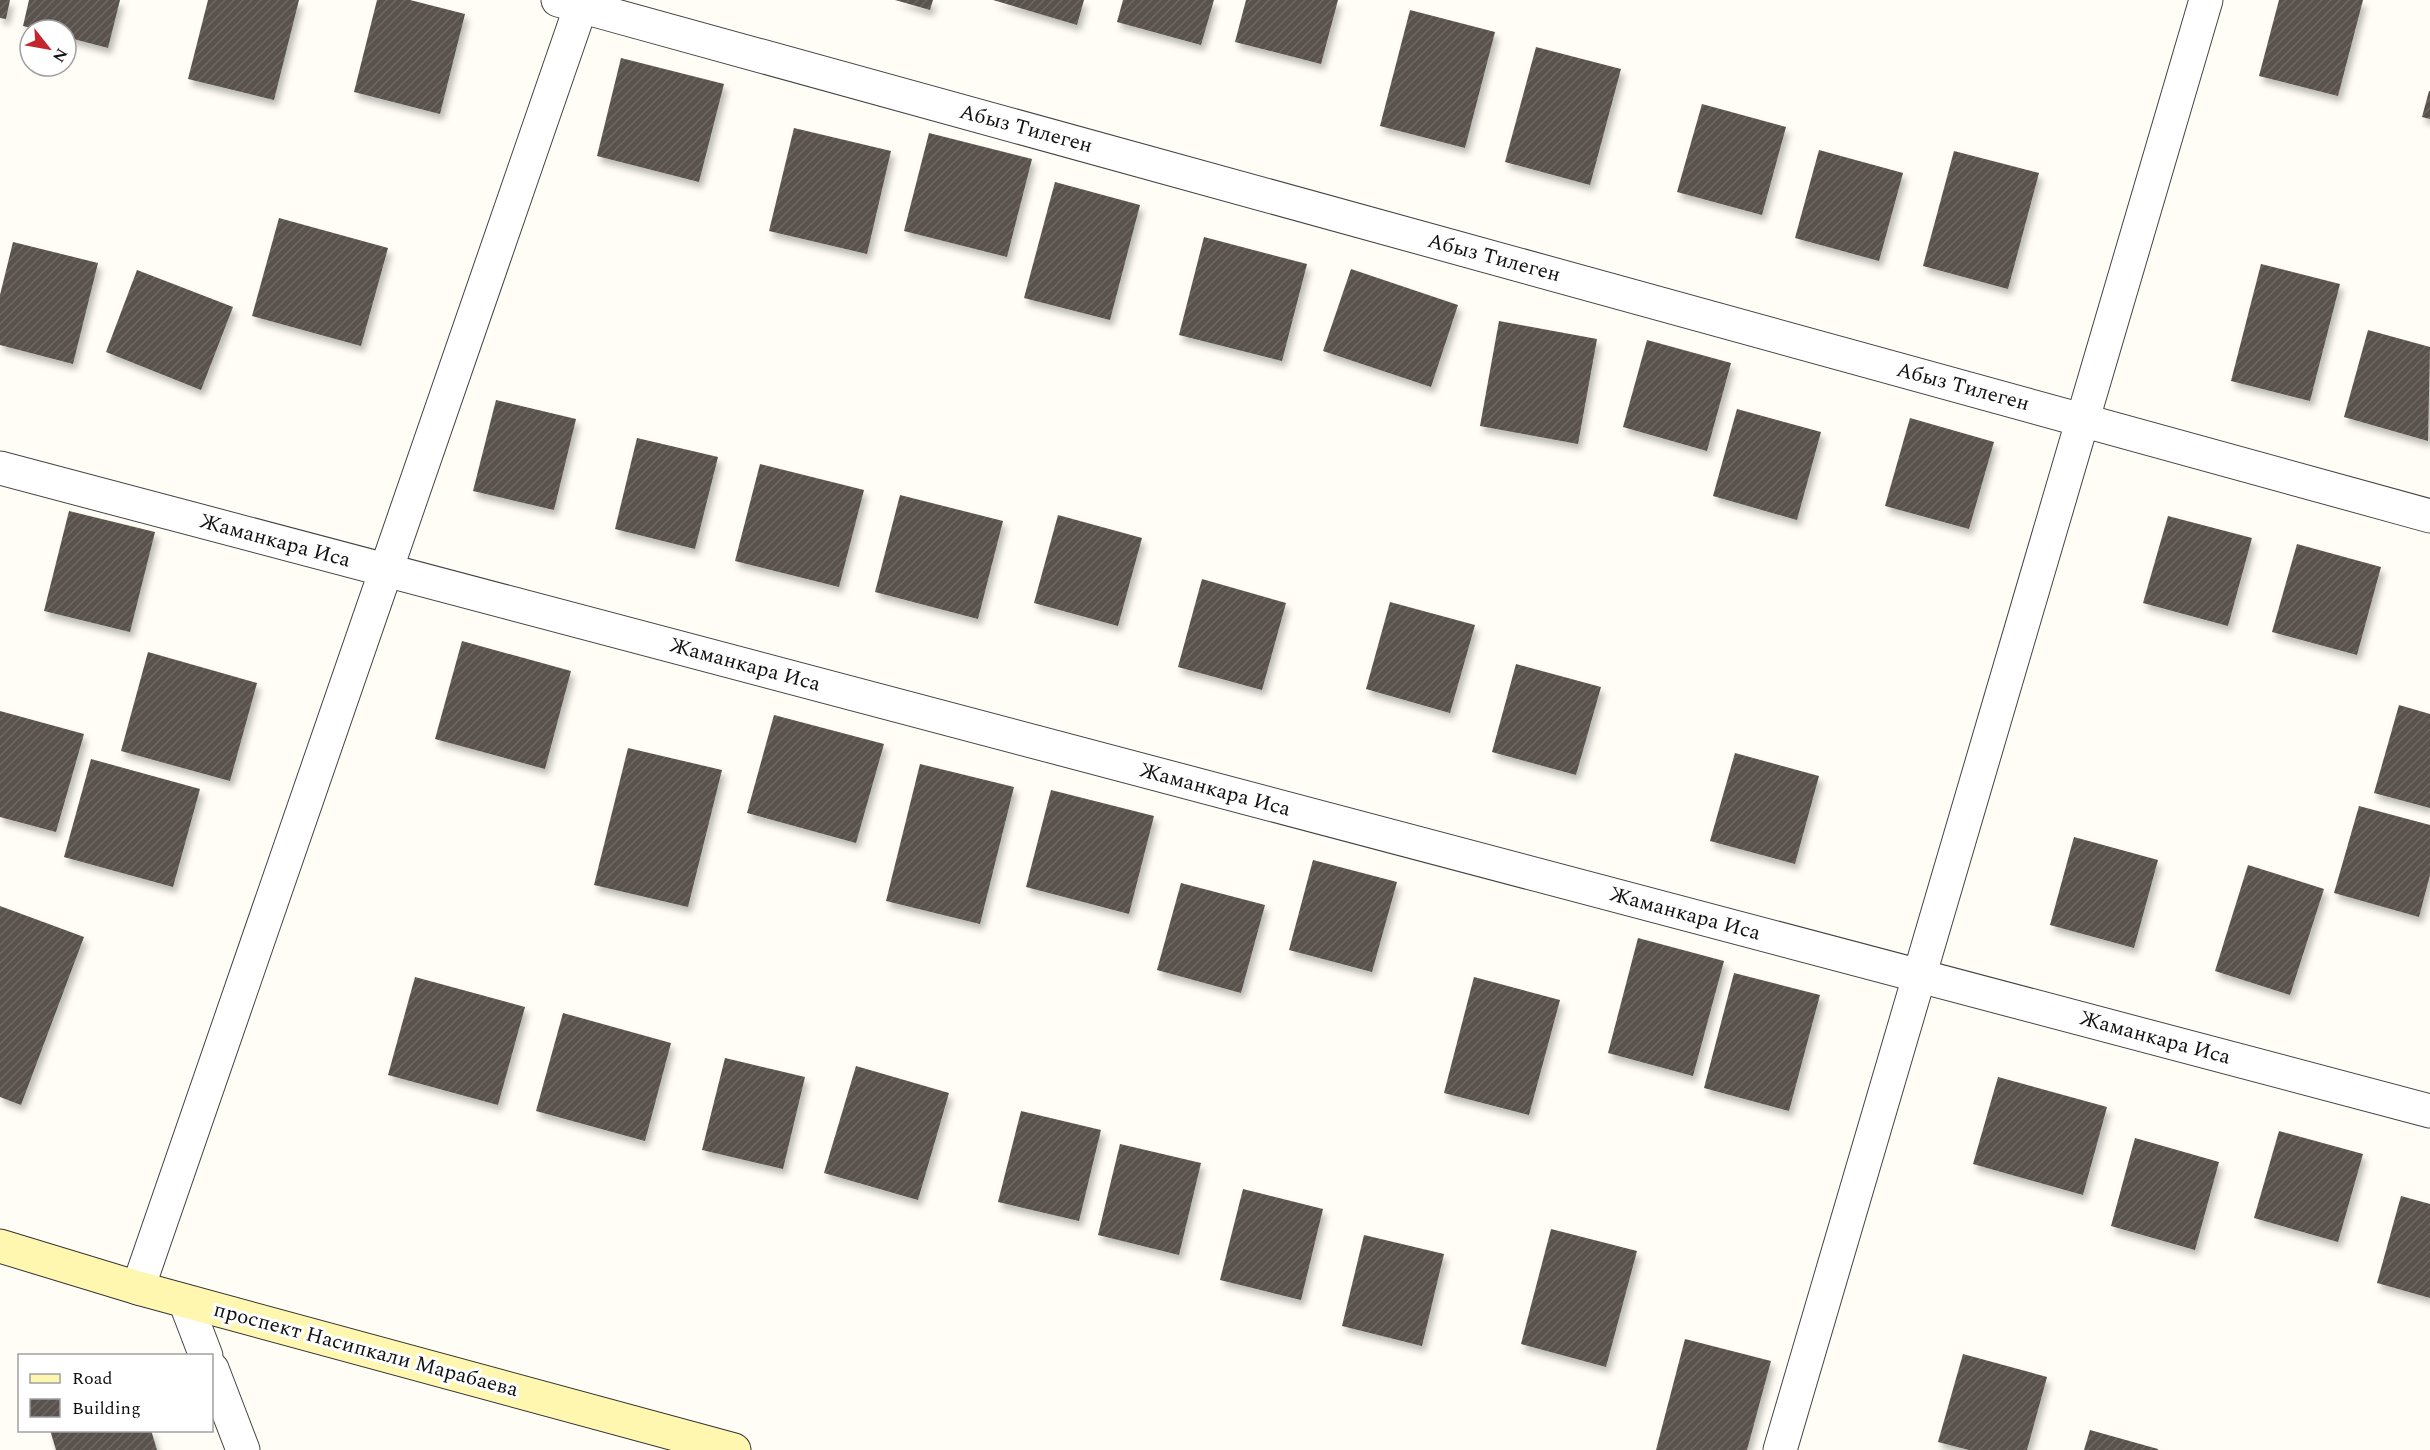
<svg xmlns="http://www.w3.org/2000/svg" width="2430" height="1450" font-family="Spectral,serif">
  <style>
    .building { fill: url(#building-hatch); filter: url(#shadow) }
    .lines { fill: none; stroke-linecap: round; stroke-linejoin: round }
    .minor-casing { stroke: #444; stroke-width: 35 }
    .tertiary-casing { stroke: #444; stroke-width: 35 }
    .secondary-casing { stroke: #333; stroke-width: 35 }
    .minor { stroke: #fff; stroke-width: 33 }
    .tertiary { stroke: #fff; stroke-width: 33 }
    .secondary { stroke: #fff6b0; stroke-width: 33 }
    .labels { text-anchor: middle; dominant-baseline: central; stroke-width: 6; stroke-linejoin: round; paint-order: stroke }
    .street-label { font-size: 21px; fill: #111; stroke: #fff }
  </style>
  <defs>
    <pattern id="building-hatch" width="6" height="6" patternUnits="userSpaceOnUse" patternTransform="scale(1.5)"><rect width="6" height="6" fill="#5a524d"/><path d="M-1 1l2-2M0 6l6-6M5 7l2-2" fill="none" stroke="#6d6662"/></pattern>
    <filter id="shadow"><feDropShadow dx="3.5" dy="6" stdDeviation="3" flood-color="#0004"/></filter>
  </defs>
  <rect width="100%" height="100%" fill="#fffdf5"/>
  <!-- building -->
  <g class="building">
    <polygon points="0,0 10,0 6,19 0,18"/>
    <polygon points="29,0 120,0 108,48 66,37 66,30 39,30 23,26"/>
    <polygon points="208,0 299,0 274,100 188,79"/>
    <polygon points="377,0 410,0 465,14 440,114 354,92"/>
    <polygon points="895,0 933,0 930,10"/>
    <polygon points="993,0 1084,0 1077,25"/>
    <polygon points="1123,0 1214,0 1201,45 1117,22"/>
    <polygon points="1246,0 1338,0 1321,64 1235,42"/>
    <polygon points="2279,0 2363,0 2338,96 2259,76"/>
    <polygon points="1410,10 1495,32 1465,148 1380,126"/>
    <polygon points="1536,47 1621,69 1590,185 1505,162"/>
    <polygon points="621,58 724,84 699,182 597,156"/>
    <polygon points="2429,91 2430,91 2430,119 2422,117"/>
    <polygon points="1702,104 1786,127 1762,215 1677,192"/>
    <polygon points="794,128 891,151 867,254 769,231"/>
    <polygon points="929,133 1032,159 1007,257 904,231"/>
    <polygon points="1819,150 1903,173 1879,261 1795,238"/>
    <polygon points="1954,151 2039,173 2008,289 1923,266"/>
    <polygon points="1055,182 1140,205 1110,320 1024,298"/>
    <polygon points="279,218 388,248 361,346 252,316"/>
    <polygon points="1204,237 1307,264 1282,361 1179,335"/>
    <polygon points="13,242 98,263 73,364 0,345 0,295"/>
    <polygon points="2261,264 2340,284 2310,401 2231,381"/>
    <polygon points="1351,269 1458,305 1431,387 1323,351"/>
    <polygon points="137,270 233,307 201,390 106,352"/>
    <polygon points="1499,321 1597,339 1578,444 1480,426"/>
    <polygon points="2368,330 2430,347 2428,441 2344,417"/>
    <polygon points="1647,340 1731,363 1707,451 1623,427"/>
    <polygon points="496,400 576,419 554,510 473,491"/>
    <polygon points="1737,409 1821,432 1797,520 1713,496"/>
    <polygon points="1910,418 1994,442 1969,529 1885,506"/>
    <polygon points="637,438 718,457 695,549 615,529"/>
    <polygon points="760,464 864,490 839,587 735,561"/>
    <polygon points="900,495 1003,521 978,619 875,592"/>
    <polygon points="69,511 155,532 130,632 44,611"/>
    <polygon points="1058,515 1142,538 1118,626 1034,603"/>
    <polygon points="2168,516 2252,538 2228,626 2143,603"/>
    <polygon points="2297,544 2381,567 2357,655 2272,632"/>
    <polygon points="1202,579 1286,603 1262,690 1178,667"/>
    <polygon points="1390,602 1475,625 1450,713 1366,689"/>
    <polygon points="462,641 571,671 545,769 435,739"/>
    <polygon points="148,652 257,683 230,781 121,751"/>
    <polygon points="1516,664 1601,687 1576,775 1492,752"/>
    <polygon points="2399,705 2430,714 2430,808 2374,793"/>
    <polygon points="0,711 84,734 56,832 0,817"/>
    <polygon points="774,715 884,744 856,843 747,813"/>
    <polygon points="628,748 722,770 688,907 594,885"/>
    <polygon points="1735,753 1819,776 1795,864 1710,841"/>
    <polygon points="91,759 200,789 173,887 64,857"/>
    <polygon points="920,764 1014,787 980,924 886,901"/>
    <polygon points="1051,790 1154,816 1129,914 1026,887"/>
    <polygon points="2359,806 2430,825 2430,875 2419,917 2334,893"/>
    <polygon points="2074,837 2158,860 2134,948 2050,925"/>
    <polygon points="1313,860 1397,882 1372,972 1289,950"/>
    <polygon points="2248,865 2324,889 2290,995 2215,971"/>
    <polygon points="1181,883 1265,905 1241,993 1157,970"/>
    <polygon points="0,906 84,937 21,1105 0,1097"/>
    <polygon points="1638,938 1724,961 1693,1076 1608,1053"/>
    <polygon points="1734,973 1820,995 1789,1111 1704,1088"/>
    <polygon points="415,977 525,1007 498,1105 388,1075"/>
    <polygon points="1474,977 1560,1000 1529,1115 1444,1093"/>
    <polygon points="563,1013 671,1043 645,1141 536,1111"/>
    <polygon points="725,1058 805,1077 783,1169 702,1150"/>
    <polygon points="856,1066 949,1093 918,1200 824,1173"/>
    <polygon points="1998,1077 2107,1107 2083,1195 1973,1164"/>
    <polygon points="1021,1111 1101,1130 1079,1221 998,1202"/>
    <polygon points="2279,1131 2363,1154 2338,1242 2254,1218"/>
    <polygon points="2135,1138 2219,1162 2195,1250 2111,1226"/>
    <polygon points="1120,1144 1201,1163 1179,1255 1098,1235"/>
    <polygon points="1243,1189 1323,1209 1301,1300 1220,1280"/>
    <polygon points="2401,1196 2430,1204 2430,1298 2377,1283"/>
    <polygon points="1551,1229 1637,1251 1606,1367 1521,1344"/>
    <polygon points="1364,1235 1444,1254 1422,1346 1342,1326"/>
    <polygon points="1685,1339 1771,1361 1747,1450 1656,1450"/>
    <polygon points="1963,1354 2047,1377 2027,1450 1969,1450 1938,1442"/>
    <polygon points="50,1430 151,1430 157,1450 56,1450"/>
    <polygon points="2090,1430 2158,1449 2158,1450 2084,1450"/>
  </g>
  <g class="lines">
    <!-- minor casing -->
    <g class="minor-casing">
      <g id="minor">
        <polyline points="558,0 2430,516"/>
        <polyline points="0,468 2430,1111"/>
        <polyline points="138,1288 583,0"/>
        <polyline points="1780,1450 2206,0"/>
      </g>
    </g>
    <!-- tertiary casing -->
    <g class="tertiary-casing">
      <g id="tertiary">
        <polyline points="185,1301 206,1356"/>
        <polyline points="212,1369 243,1450"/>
      </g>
    </g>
    <!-- secondary casing -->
    <g class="secondary-casing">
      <polyline id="secondary" points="0,1246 138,1288 734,1450"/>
    </g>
    <!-- minor -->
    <use href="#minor" class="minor"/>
    <!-- tertiary -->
    <use href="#tertiary" class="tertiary"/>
    <!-- secondary -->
    <use href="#secondary" class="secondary"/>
  </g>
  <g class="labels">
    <!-- street labels -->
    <g class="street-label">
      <text transform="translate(1026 129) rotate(15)">Абыз Тилеген</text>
      <text transform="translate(1494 258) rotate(15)">Абыз Тилеген</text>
      <text transform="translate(1963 387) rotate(15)">Абыз Тилеген</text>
      <text transform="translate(275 541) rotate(15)">Жаманкара Иса</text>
      <text transform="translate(745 665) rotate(15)">Жаманкара Иса</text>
      <text transform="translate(1215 790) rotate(15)">Жаманкара Иса</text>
      <text transform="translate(1685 914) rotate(15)">Жаманкара Иса</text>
      <text transform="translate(2155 1038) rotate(15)">Жаманкара Иса</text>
      <text transform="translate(366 1350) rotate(15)">проспект Насипкали Марабаева</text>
    </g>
  </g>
  <!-- legend -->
  <rect x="18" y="1354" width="195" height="78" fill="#ffffff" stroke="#a0a0a0" stroke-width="1.5"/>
  <rect x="30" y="1374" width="30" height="9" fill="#fff6b0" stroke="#a0a0a0" stroke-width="1.5"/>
  <text x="72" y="1384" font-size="18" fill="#111111">Road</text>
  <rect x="30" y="1399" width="30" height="18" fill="url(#building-hatch)" stroke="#a0a0a0" stroke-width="1.5"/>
  <text x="72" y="1414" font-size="18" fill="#111111">Building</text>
  <!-- north arrow -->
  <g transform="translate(48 48) rotate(121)"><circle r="28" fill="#ffffff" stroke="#a0a0a0" stroke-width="1.5"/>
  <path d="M0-4.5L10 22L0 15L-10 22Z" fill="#c4262e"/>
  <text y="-9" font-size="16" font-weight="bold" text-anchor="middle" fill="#111111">N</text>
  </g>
</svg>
